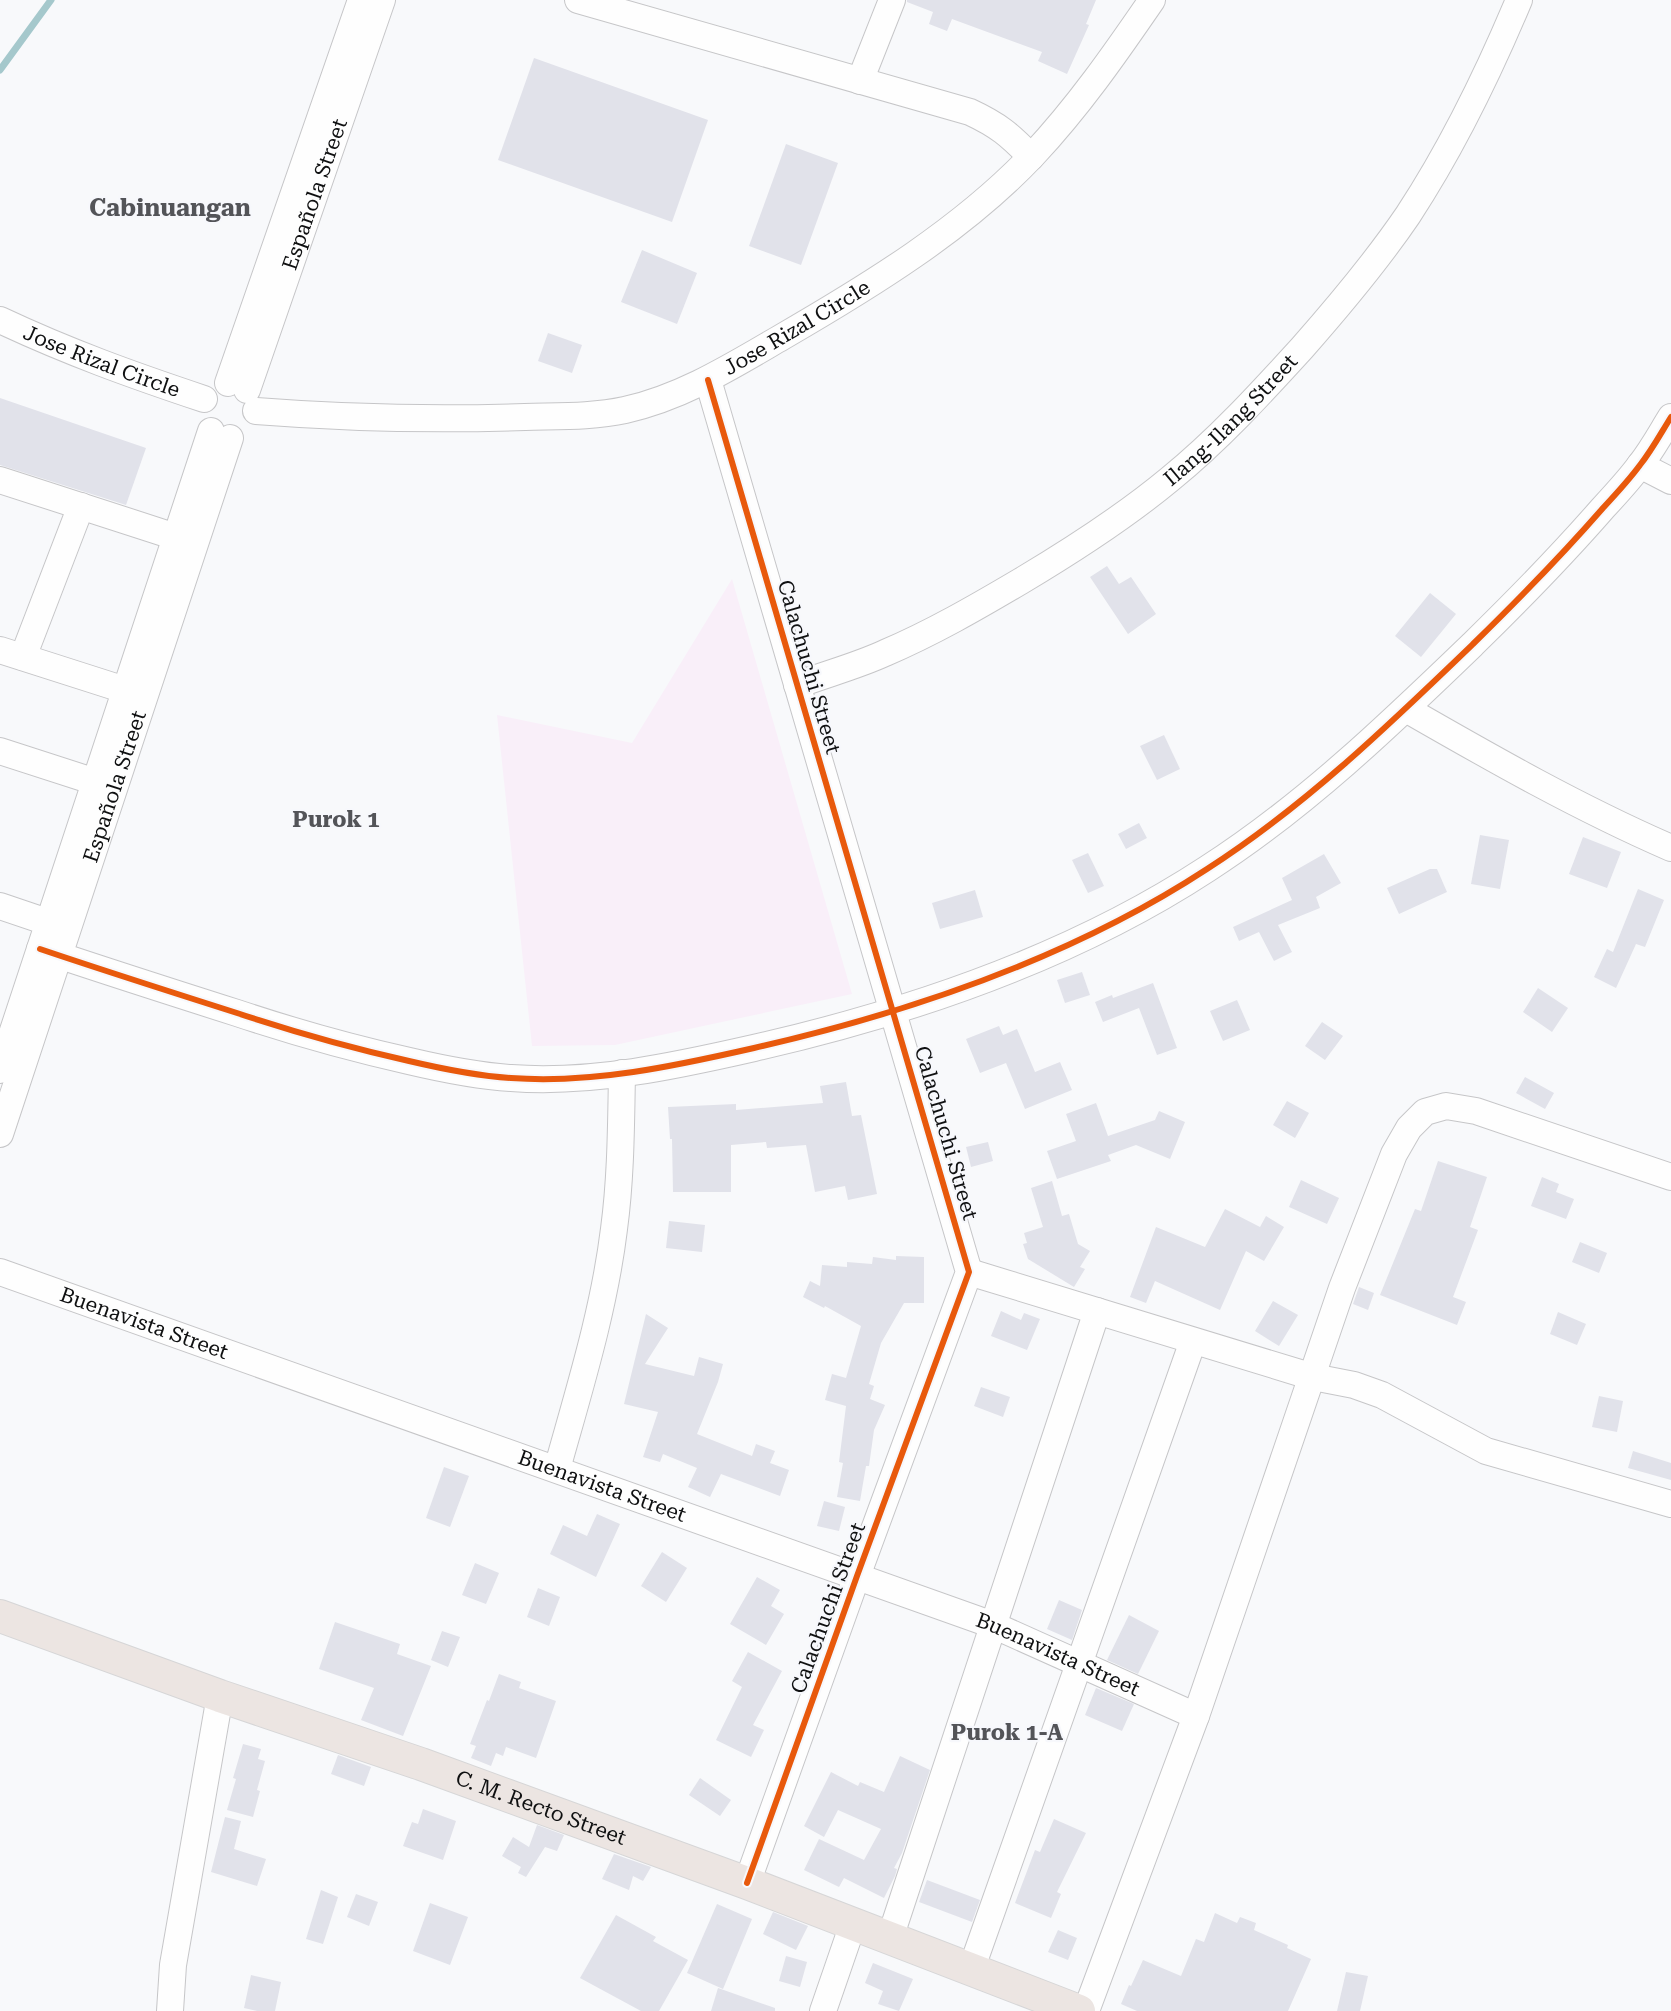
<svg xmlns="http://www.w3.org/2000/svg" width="1671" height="2011" font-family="'Roboto Serif',serif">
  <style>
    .education { fill: #f9eff9 }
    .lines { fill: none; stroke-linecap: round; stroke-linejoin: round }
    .stream { stroke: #a5c8cc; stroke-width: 7 }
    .building { fill: #e1e2ea }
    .minor-casing { stroke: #c6c6c8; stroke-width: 28 }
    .major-casing { stroke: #d6d6d7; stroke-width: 34 }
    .minor { stroke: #fefefe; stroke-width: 26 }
    .major { stroke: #ece5e2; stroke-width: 32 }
    .cycleway-casing { stroke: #f7f8fc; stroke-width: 10 }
    .cycleway { stroke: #e8590c; stroke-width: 6 }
    .labels { text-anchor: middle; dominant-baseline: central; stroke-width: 4.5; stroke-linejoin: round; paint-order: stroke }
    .street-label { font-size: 21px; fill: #0f1011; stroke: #f7f8fc }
    .neighbourhood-label { font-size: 22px; font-weight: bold; fill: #535458; stroke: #f7f8fc }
    .quarter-label { font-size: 24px; font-weight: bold; fill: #535458; stroke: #f7f8fc }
  </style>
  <rect width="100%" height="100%" fill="#f8f9fb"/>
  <!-- education -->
  <polygon class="education" points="732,579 852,994 615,1045 532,1046 497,715 632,743"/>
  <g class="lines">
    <!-- stream -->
    <polyline class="stream" points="0,70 51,0"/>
  </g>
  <!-- building -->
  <g class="building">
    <polygon points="907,0 1096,0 1086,24 1089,25 1067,74 1038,61 1042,52 952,19 947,31 929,24 933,12 907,2"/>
    <polygon points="534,58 708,120 672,222 498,160"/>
    <polygon points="786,144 838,163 801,265 749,246"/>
    <polygon points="642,250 697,273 677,324 621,302"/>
    <polygon points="548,333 582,345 572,373 538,361"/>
    <polygon points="0,398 146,448 126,505 0,465"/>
    <polygon points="1107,566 1119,584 1131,577 1156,614 1128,634 1090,577"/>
    <polygon points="1430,593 1456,614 1421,657 1395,636"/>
    <polygon points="1164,735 1180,769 1157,780 1140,746"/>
    <polygon points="1139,823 1147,838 1126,849 1118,834"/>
    <polygon points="1480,835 1509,840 1500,889 1471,884"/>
    <polygon points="1583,837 1621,852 1607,888 1569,874"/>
    <polygon points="1088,853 1104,886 1088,893 1072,860"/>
    <polygon points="1324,854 1341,883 1316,897 1320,908 1278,925 1292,952 1274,961 1259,932 1239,941 1233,927 1292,900 1282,878"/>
    <polygon points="1430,869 1437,869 1447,892 1399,914 1387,888"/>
    <polygon points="1638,889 1664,900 1645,947 1636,944 1616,988 1594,977 1607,949 1613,952"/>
    <polygon points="975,890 983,917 940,929 932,903"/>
    <polygon points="1082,972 1090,995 1065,1003 1057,980"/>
    <polygon points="1153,983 1177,1048 1157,1055 1139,1008 1103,1022 1095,1002 1112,995 1113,998"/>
    <polygon points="1538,988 1568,1008 1552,1032 1523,1012"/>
    <polygon points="1237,1000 1250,1030 1223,1041 1210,1011"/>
    <polygon points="1322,1022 1343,1036 1325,1060 1305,1046"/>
    <polygon points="999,1026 1003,1035 1017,1029 1035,1072 1060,1062 1072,1090 1025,1109 1006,1063 980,1073 966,1039"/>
    <polygon points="1525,1077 1554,1093 1545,1109 1516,1093"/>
    <polygon points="846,1082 852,1116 861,1115 877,1194 848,1200 845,1186 815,1192 806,1145 767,1148 766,1142 731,1145 731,1192 673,1192 672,1139 670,1139 668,1107 736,1104 736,1110 823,1103 820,1086"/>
    <polygon points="1287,1101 1309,1113 1295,1138 1273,1125"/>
    <polygon points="1096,1103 1108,1136 1155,1120 1159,1111 1185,1122 1170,1159 1136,1145 1108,1155 1111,1161 1057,1179 1047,1151 1076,1141 1066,1114"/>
    <polygon points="988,1142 993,1161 971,1167 966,1147"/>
    <polygon points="1438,1161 1487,1177 1470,1227 1478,1230 1453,1297 1466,1302 1457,1325 1380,1295 1415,1209 1421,1211"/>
    <polygon points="1542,1177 1559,1184 1556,1192 1574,1199 1566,1219 1531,1206"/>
    <polygon points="1301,1180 1339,1198 1327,1224 1289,1207"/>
    <polygon points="1052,1181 1062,1216 1069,1214 1078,1244 1090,1251 1080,1267 1085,1269 1074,1287 1028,1259 1023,1244 1027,1243 1024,1233 1043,1227 1031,1188"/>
    <polygon points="1225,1209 1260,1227 1266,1216 1284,1227 1264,1261 1246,1251 1220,1310 1155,1281 1146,1303 1130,1297 1156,1227 1205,1247"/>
    <polygon points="669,1221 705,1225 702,1252 666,1248"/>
    <polygon points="1580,1242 1607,1253 1599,1273 1572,1262"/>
    <polygon points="896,1256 924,1257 924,1303 904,1303 881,1343 869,1384 874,1386 870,1399 885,1405 874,1430 869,1466 866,1466 860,1501 837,1497 843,1463 839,1462 846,1406 825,1400 832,1374 846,1378 861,1326 825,1306 824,1308 803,1297 810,1281 820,1286 822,1265 847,1267 847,1262 872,1264 873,1257 896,1260"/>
    <polygon points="1359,1287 1374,1293 1368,1310 1353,1304"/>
    <polygon points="1273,1301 1298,1315 1279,1346 1255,1331"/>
    <polygon points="1001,1311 1021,1320 1024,1313 1040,1319 1027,1350 991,1336"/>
    <polygon points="1558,1312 1586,1324 1577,1345 1550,1334"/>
    <polygon points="646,1314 668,1328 645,1364 694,1376 699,1357 723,1364 718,1382 697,1434 752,1456 756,1444 775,1451 770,1463 789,1470 780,1496 721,1474 710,1497 688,1487 697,1468 663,1454 660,1462 643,1457 658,1412 624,1404"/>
    <polygon points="981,1387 1010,1397 1003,1417 974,1406"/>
    <polygon points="1599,1396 1623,1401 1617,1432 1592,1427"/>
    <polygon points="1633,1451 1671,1463 1671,1480 1628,1468"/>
    <polygon points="444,1467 469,1476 450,1527 426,1518"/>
    <polygon points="824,1501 845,1507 839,1531 817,1526"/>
    <polygon points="597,1514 620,1524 596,1577 550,1554 563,1525 587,1536"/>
    <polygon points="662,1552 687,1568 666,1602 641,1586"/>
    <polygon points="475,1563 499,1573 486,1604 462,1595"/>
    <polygon points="757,1577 780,1590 771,1606 784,1614 766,1645 730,1624"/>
    <polygon points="538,1588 560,1597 549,1626 527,1617"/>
    <polygon points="1059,1600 1082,1610 1072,1640 1047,1629"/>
    <polygon points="1129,1615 1159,1631 1138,1674 1107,1660"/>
    <polygon points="335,1622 400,1644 397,1654 431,1666 403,1736 361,1720 374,1688 319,1669"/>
    <polygon points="442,1631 460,1637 448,1667 431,1660"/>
    <polygon points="748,1652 782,1671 753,1725 764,1730 751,1757 716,1740 742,1687 732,1681"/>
    <polygon points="499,1674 521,1682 519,1688 556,1701 536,1758 506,1747 503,1756 496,1753 491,1766 471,1758 476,1746 470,1744 487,1700 489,1701"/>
    <polygon points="1096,1688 1134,1704 1122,1731 1085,1715"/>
    <polygon points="243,1744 261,1749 258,1759 265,1761 257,1790 260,1791 253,1817 227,1810 236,1779 233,1778"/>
    <polygon points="338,1755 371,1767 364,1786 331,1774"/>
    <polygon points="900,1756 930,1770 902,1853 894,1868 897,1869 895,1876 884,1898 844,1878 839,1887 804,1870 819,1839 864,1860 881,1829 838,1810 824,1837 804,1826 831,1772 858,1786 860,1782 884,1792"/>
    <polygon points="700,1778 731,1800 720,1816 689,1795"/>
    <polygon points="423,1809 456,1821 443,1860 403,1846 412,1822 418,1824"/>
    <polygon points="225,1817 241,1821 234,1849 266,1859 257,1886 211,1872"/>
    <polygon points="1054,1819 1086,1833 1057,1892 1061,1894 1051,1918 1015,1903 1035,1850 1040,1852"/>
    <polygon points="537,1825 564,1835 557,1851 545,1847 526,1877 518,1873 521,1867 502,1856 513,1837 529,1847"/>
    <polygon points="614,1854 651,1867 643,1881 633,1876 629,1890 602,1879"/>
    <polygon points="927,1880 980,1900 972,1922 919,1902"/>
    <polygon points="321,1890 338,1897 323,1944 306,1939"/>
    <polygon points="356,1894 378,1902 369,1926 347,1917"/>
    <polygon points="430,1903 468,1917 450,1965 413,1951"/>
    <polygon points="717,1904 752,1919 723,1989 687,1973"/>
    <polygon points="773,1912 808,1926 796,1950 763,1934"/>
    <polygon points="1215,1913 1237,1923 1240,1917 1256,1923 1254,1930 1288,1945 1287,1948 1311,1959 1288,2011 1137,2011 1121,2004 1129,1985 1131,1986 1143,1960 1181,1976 1196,1939 1204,1942"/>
    <polygon points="616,1915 656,1937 653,1941 688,1960 659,2011 641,2011 580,1978"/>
    <polygon points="1058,1930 1077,1938 1068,1960 1048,1952"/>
    <polygon points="786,1956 807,1962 800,1987 779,1981"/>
    <polygon points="873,1963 913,1979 899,2011 878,2004 883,1991 865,1983"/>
    <polygon points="1346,1972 1368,1976 1360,2011 1337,2011"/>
    <polygon points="251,1975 281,1982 275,2011 257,2011 244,2008"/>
    <polygon points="718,1988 775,2008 775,2011 711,2011"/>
  </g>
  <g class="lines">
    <!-- minor casing -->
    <g class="minor-casing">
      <g id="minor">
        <path d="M578,0L970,112C998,125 1010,135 1031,157"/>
        <polyline points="860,81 892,0"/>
        <path id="s1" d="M0,320C68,352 132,375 204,399"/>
        <polyline points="708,380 969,1272 857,1576 747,1883"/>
        <polyline points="228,383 361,0"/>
        <path id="s2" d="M247,390L382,0"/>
        <path id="s3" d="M256,411C346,418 435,420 525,417C558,416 593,417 625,410C683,397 732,366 782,337C870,286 963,229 1033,155C1078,107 1115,54 1152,0"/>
        <polyline points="1640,465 1671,481"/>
        <polyline points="0,480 176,537"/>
        <polyline points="0,650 125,690"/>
        <polyline points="23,657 81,506"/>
        <path id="s4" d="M797,685C826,674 857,666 885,653C932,633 977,607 1021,581C1073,550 1123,518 1170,479C1218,440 1260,394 1302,348C1339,306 1376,262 1408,215C1452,148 1488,74 1519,0"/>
        <path d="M1406,709C1493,759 1579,808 1671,848"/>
        <polyline points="0,751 111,787"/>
        <polyline points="0,906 65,928"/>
        <path d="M40,949C105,971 171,992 237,1013C294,1032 351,1048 409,1061C443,1069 477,1076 511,1078C592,1084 675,1066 754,1048C912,1012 1071,958 1207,869C1305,806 1390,724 1473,644C1518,600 1562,555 1603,508C1616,494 1629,480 1640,465C1652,450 1661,433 1671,417"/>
        <polyline points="0,1070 211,431"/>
        <path id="s5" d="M0,1134L230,438"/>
        <path id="s6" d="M0,1272L993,1625L1196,1716"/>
        <polyline points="969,1272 1313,1377 1354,1385 1382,1395 1486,1451 1671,1504"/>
        <path d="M557,1469C579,1390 604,1311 614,1229C621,1177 621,1125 622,1073"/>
        <polyline points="890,1938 1097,1311"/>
        <polyline points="971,1970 1193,1341"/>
        <polyline points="170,2011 173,1965 220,1696"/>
        <polyline points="823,2011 853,1924"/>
        <polyline points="1086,2011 1196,1716 1342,1288 1394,1154 1409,1128 1425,1112 1446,1106 1476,1111 1671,1177"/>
      </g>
    </g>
    <!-- major casing -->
    <g class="major-casing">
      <g id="major">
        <path id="s7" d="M0,1616L220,1696L421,1764L747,1883L1079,2011"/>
      </g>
    </g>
    <!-- minor -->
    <use href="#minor" class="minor"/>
    <!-- major -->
    <use href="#major" class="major"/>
    <!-- cycleway casing -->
    <g class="cycleway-casing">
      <g id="cycleway">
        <polyline points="708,380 969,1272 857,1576 747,1883"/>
        <path d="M40,949C105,971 171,992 237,1013C294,1032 351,1048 409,1061C443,1069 477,1076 511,1078C592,1084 675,1066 754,1048C912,1012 1071,958 1207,869C1305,806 1390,724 1473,644C1518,600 1562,555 1603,508C1616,494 1629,480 1640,465C1652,450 1661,433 1671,417"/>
      </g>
    </g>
    <!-- cycleway -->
    <use href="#cycleway" class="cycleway"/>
  </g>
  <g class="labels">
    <!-- street labels -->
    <g class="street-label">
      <text stroke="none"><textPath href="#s2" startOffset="207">Española Street</textPath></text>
      <text stroke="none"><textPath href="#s3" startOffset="561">Jose Rizal Circle</textPath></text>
      <text stroke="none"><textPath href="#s1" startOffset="110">Jose Rizal Circle</textPath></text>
      <text stroke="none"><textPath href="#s4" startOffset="513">Ilang-Ilang Street</textPath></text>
      <text transform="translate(809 667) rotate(74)">Calachuchi Street</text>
      <text stroke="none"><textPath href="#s5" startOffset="366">Española Street</textPath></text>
      <text transform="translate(946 1133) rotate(74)">Calachuchi Street</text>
      <text stroke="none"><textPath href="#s6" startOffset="153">Buenavista Street</textPath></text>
      <text stroke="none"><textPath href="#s6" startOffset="639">Buenavista Street</textPath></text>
      <text transform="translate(828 1608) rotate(-70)">Calachuchi Street</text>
      <text stroke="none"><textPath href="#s6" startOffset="1125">Buenavista Street</textPath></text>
      <text stroke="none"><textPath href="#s7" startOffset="574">C. M. Recto Street</textPath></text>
    </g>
    <!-- neighbourhood labels -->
    <g class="neighbourhood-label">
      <text x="336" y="819">Purok 1</text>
      <text x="1007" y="1732">Purok 1-A</text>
    </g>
    <!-- quarter labels -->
    <g class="quarter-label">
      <text x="170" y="208">Cabinuangan</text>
    </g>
  </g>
</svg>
